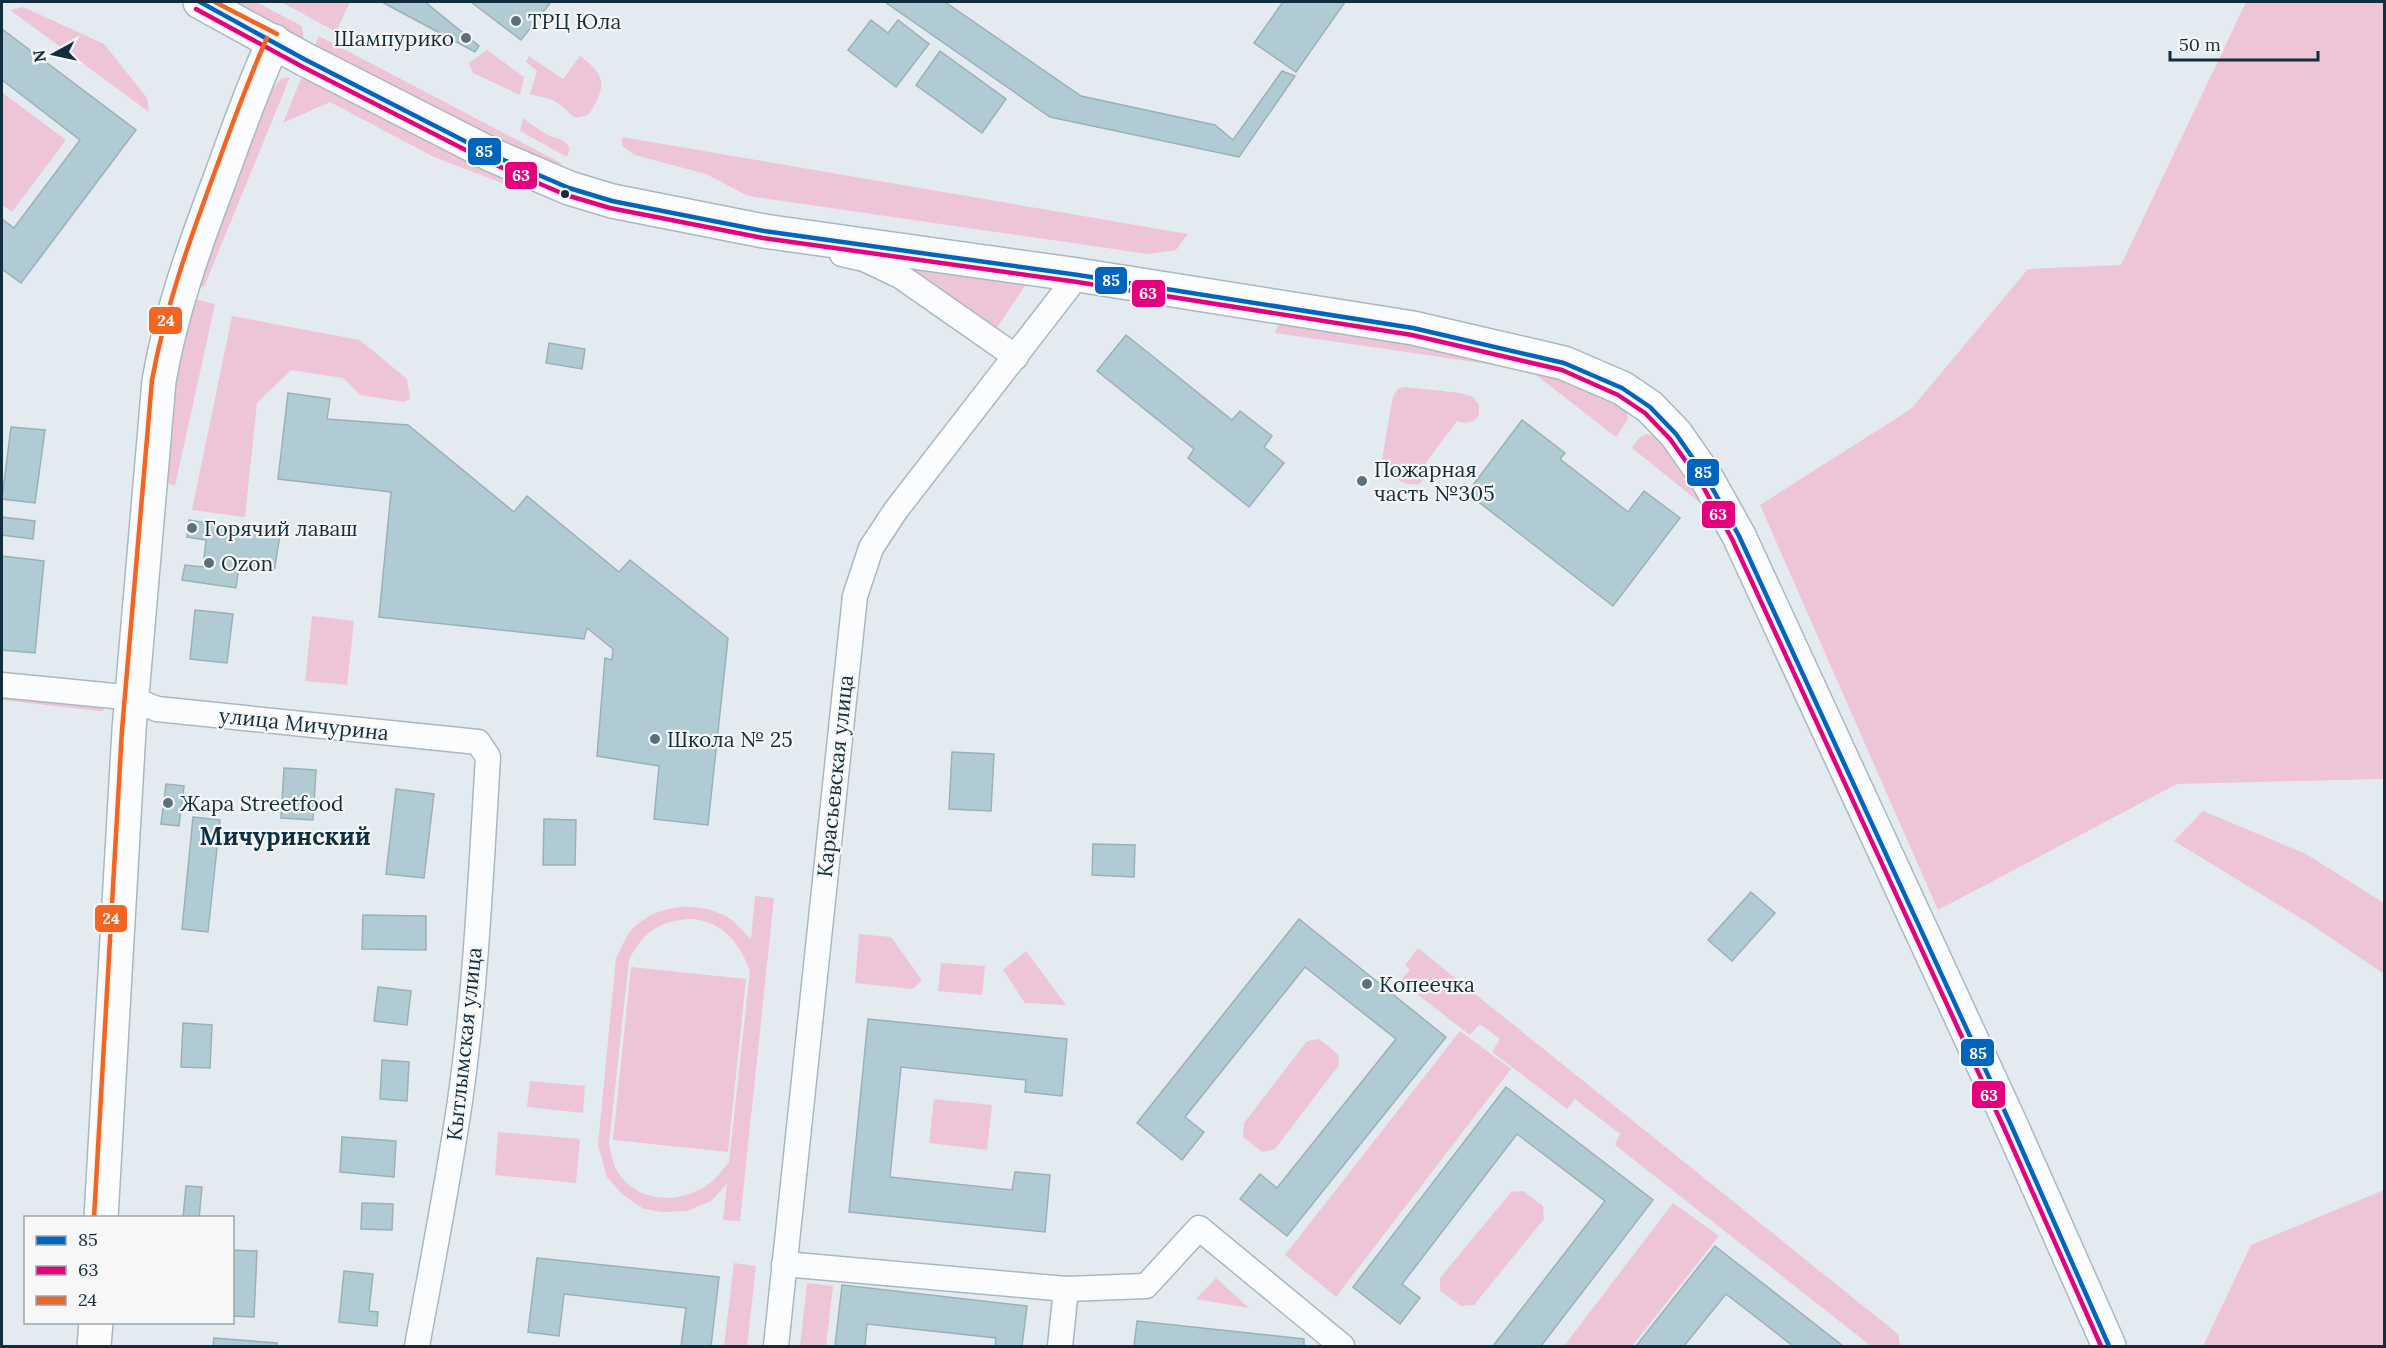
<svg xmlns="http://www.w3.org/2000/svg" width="2386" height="1348" font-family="Lora,serif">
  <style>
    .green { fill: #eec5d6; fill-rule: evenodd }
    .building { fill: #b0cbd3; stroke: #9bb0b7; stroke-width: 1.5 }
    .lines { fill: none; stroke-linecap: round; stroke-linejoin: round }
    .street-casing { stroke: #a8b8c2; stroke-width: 27 }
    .secondary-casing { stroke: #a8b8c2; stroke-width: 36 }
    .street { stroke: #fbfcfd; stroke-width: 24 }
    .secondary { stroke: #fbfcfd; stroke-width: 33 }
    .bus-1-casing { stroke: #f7f7f7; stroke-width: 9 }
    .bus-2-casing { stroke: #f7f7f7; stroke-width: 9 }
    .bus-3-casing { stroke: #f7f7f7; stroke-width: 9 }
    .bus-1 { stroke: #0065bd; stroke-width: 4.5 }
    .bus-2 { stroke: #e5007d; stroke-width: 4.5 }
    .bus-3 { stroke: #f26522; stroke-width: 4.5 }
    .poi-dot { fill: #5b707c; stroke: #f7f7f7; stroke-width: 2 }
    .bus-dot { fill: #112d3e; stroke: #f7f7f7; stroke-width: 2 }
    .labels { text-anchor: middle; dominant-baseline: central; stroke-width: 4.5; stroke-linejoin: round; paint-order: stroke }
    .poi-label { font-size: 21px; fill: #112d3e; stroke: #f7f7f7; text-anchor: start }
    .street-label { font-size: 21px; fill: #112d3e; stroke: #f7f7f7 }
    .quarter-label { font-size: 24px; font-weight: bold; fill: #0c3146; stroke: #f7f7f7 }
    .line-badge { stroke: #f7f7f7; stroke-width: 2 }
    .badge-label { font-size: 16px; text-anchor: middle; font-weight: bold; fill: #fff }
  </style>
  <rect width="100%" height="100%" fill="#e4ebf0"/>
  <!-- green -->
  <g class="green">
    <polygon points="225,2 256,2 302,26 304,43"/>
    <polygon points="281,2 350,2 336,32"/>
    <polygon points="2246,2 2384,2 2384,779 2177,784 1938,910 1760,505 1911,409 2028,269 2121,265"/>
    <polygon points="23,7 104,44 147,98 149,112 10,10"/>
    <polygon points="319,36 563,164 556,166 538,160 314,47"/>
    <polygon points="487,50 524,77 520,95 473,73 469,63"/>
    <path d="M529,56L563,79L580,56C606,75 607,86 589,114C570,123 573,113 559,104C551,98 540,97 530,94L537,71L526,62Z"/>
    <polygon points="302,76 488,169 525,192 434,157 330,102 283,123"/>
    <polygon points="290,77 204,287 197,286 262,100 281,79"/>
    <polygon points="3,93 66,140 12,212 2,205"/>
    <path d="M523,118C530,123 537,129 545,133C555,140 563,136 570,149L567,157L520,131Z"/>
    <polygon points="622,137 1188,234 1176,250 1148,254 748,196 706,174 635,155 622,146"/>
    <polygon points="896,261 1027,283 996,329"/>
    <polygon points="194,299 215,304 175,486 166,482 164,411"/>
    <polygon points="232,316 360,340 407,379 410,399 404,402 360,395 343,378 291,370 257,403 245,517 192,510"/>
    <polygon points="1280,319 1529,363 1620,404 1626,410 1628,419 1616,437 1532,372 1523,369 1275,333"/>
    <path d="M1405,387L1460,393L1473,397L1479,405V415L1474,421L1465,423L1457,421L1421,469L1425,476L1421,483C1405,489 1393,476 1381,465L1393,396L1398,389Z"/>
    <polygon points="1647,434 1654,436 1662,445 1704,506 1632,448 1639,438"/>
    <polygon points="312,616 354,621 347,685 305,681"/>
    <polygon points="2,692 104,706 103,711 99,711 2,700"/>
    <polygon points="2203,811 2306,854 2384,903 2384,974 2310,924 2174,841"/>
    <path d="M755,896L774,898L740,1221L723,1220L727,1184L711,1201L687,1211L662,1212L644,1209L623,1195L607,1177L598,1145L616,958C620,951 624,940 629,933C652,905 696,899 727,917C736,922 743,932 751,939ZM692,919C723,922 739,942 750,971L729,1162C723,1169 717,1178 710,1183C681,1205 638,1204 617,1171C613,1164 611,1152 609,1144L629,960C643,932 660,920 692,919Z"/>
    <polygon points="859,934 891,937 922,980 913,989 855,983"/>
    <polygon points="1418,948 1898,1334 1900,1346 1871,1346 1615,1145 1620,1134 1575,1099 1567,1109 1492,1052 1500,1039 1480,1024 1470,1035 1400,981 1410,970 1405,965"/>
    <polygon points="1026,951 1066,1005 1025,1003 1003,970"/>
    <polygon points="941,963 985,966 982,995 938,991"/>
    <polygon points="631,967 746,979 728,1152 613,1140"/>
    <polygon points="1460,1031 1511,1069 1336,1297 1285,1255"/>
    <polygon points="1319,1039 1338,1054 1339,1065 1275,1149 1262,1152 1243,1137 1244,1123 1307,1041"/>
    <polygon points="530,1081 585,1086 583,1113 527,1107"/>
    <polygon points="934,1099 992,1105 987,1150 929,1143"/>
    <polygon points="498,1132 580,1139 576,1183 495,1175"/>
    <polygon points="2384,1190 2384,1346 2203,1346 2251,1245"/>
    <polygon points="1523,1191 1543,1206 1544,1219 1474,1305 1461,1306 1440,1291 1440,1278 1511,1192"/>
    <polygon points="1673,1203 1719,1236 1632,1346 1564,1346"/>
    <polygon points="734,1263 756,1266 747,1346 724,1346"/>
    <polygon points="1216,1278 1249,1308 1196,1299"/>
    <polygon points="807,1283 833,1286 826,1346 800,1346"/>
  </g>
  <!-- building -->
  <g class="building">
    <polygon points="382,2 425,2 479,46 475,52"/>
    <polygon points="471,2 551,2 521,40"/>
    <polygon points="885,2 945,2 1081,96 1215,125 1233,140 1282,71 1295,76 1239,157 1050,117"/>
    <polygon points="1283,2 1345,2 1296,72 1254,43"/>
    <polygon points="871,20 888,33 898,20 929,44 896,87 848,50"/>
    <polygon points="2,29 136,130 21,283 2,269 2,219 14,228 80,140 2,80"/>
    <polygon points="940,51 1006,99 982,133 916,85"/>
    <polygon points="1126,335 1232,420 1240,411 1272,436 1264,447 1284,463 1249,507 1188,458 1194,449 1097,371"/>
    <polygon points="549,343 585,349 582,369 546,363"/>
    <polygon points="288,393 330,399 327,419 408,425 514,512 527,496 619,572 630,560 728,638 708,825 654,819 659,766 597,756 605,658 612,660 613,649 587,628 584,639 379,617 391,492 278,479"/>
    <polygon points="1522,420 1565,453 1560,459 1628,512 1644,491 1680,518 1613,606 1467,493"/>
    <polygon points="11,427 45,430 35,503 2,499"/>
    <polygon points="2,517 35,521 33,539 2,535"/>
    <polygon points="189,520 280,535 274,572 239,566 236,588 182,580 185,565 203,567 206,540 187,537"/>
    <polygon points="2,556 44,561 35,653 2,650"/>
    <polygon points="195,610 233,614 227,663 190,659"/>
    <polygon points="952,752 994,754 991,811 949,809"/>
    <polygon points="284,768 316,770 313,820 281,818"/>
    <polygon points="166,784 184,786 179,826 161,824"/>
    <polygon points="396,789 434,794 424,878 386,874"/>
    <polygon points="193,817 220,820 208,932 182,929"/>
    <polygon points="544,819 576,820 575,865 543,865"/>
    <polygon points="1093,844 1135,845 1134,877 1092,875"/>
    <polygon points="1751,892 1775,913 1732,961 1708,940"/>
    <polygon points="363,915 426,916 426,950 362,949"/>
    <polygon points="1299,919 1446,1037 1287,1236 1240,1199 1260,1174 1277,1188 1396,1039 1305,967 1185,1117 1204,1132 1182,1160 1137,1123"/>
    <polygon points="378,987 411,991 407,1025 374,1021"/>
    <polygon points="868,1019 1067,1039 1062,1096 1025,1092 1026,1080 901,1067 890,1177 1012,1190 1015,1172 1050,1175 1045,1232 849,1212"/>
    <polygon points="183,1023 212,1025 210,1068 181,1067"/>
    <polygon points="382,1060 409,1062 407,1101 380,1099"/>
    <polygon points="1506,1087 1653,1200 1541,1346 1493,1346 1605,1201 1517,1134 1402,1284 1420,1298 1400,1324 1353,1287"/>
    <polygon points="342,1137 396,1141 394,1177 340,1172"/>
    <polygon points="186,1186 202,1187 199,1218 183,1218"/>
    <polygon points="362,1203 393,1204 392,1230 361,1229"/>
    <polygon points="1715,1246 1843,1346 1793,1346 1726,1294 1684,1346 1636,1346"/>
    <polygon points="232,1250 257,1251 254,1317 232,1316"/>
    <polygon points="537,1258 719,1277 711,1346 681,1346 686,1308 564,1294 559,1336 528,1332"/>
    <polygon points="344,1271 373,1274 369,1311 378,1312 377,1326 339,1322"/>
    <polygon points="842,1285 1027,1306 1022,1346 995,1346 996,1338 867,1324 865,1346 835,1346"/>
    <polygon points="1137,1321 1304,1339 1304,1346 1134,1346"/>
    <polygon points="214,1338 277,1343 277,1346 213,1346"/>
  </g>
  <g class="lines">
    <!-- street casing -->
    <g class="street-casing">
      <g id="street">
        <polyline points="842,254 864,259 900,276 1016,357"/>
        <path d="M2,685L114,696L132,699L157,709L478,742L488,757C481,871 476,988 460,1101C448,1183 432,1265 417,1346"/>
        <polyline points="784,1264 1066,1289 1146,1286 1199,1228 1342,1346"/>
        <polyline points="776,1346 855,596 871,548 896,510 1078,275"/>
        <polyline points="1060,1346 1066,1289"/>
      </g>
    </g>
    <!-- secondary casing -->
    <g class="secondary-casing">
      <g id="secondary">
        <polyline points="200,2 304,59 492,155 569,188 612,201 764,231 1078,275 1413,328 1564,363 1622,388 1650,407 1676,434 1706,477 1739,536 2011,1125 2109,1346"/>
        <path d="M101,1218L129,730L159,381C171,311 195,245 220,179C237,132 253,86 274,41"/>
        <polyline points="94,1346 96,1322"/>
      </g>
    </g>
    <!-- street -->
    <use href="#street" class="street"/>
    <!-- secondary -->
    <use href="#secondary" class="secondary"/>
    <!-- bus-1 casing -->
    <g class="bus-1-casing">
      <polyline id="bus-1" points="200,2 304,59 492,155 569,188 612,201 764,231 1078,275 1413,328 1564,363 1622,388 1650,407 1676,434 1706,477 1739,536 2011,1125 2109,1346"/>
    </g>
    <!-- bus-2 casing -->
    <g class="bus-2-casing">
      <polyline id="bus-2" points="196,9 301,66 489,162 566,195 610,208 763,238 1077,282 1412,335 1562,370 1618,395 1645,413 1670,439 1700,481 1732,539 2004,1128 2101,1346"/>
    </g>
    <!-- bus-3 casing -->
    <g class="bus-3-casing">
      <g id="bus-3">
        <polyline points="215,2 277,34"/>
        <path d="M94,1218L122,730L152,380C165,309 189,242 214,174C231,128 247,82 267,38"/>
      </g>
    </g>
    <!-- bus-1 -->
    <use href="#bus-1" class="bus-1"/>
    <!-- bus-2 -->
    <use href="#bus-2" class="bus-2"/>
    <!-- bus-3 -->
    <use href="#bus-3" class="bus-3"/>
  </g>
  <!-- markers -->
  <g class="poi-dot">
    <circle cx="516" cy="21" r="6"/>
    <circle cx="466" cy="38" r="6"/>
    <circle cx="1362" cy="481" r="6"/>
    <circle cx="192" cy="528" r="6"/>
    <circle cx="209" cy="563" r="6"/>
    <circle cx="655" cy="739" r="6"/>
    <circle cx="168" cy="803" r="6"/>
    <circle cx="1367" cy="984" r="6"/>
  </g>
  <circle class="bus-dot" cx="565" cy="194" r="5"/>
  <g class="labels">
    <!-- poi labels -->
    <g class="poi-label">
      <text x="528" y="21">ТРЦ Юла</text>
      <text x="454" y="38" text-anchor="end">Шампурико</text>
      <text x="1374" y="469">Пожарная<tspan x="1374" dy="24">часть №305</tspan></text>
      <text x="204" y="528">Горячий лаваш</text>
      <text x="221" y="563">Ozon</text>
      <text x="667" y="739">Школа № 25</text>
      <text x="180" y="803">Жара Streetfood</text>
      <text x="1379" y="984">Копеечка</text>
    </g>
    <!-- street labels -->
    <g class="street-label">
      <text transform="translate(304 724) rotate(6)">улица Мичурина</text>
      <text transform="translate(835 776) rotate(-84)">Карасьевская улица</text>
      <text transform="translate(464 1044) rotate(-84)">Кытлымская улица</text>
    </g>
    <!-- quarter labels -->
    <g class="quarter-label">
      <text x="285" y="836">Мичуринский</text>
    </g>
  </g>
  <g class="line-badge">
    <rect x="467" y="137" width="35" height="29" rx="6" fill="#0065bd"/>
    <rect x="504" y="161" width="34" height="29" rx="6" fill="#e5007d"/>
    <rect x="1094" y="266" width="34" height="29" rx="6" fill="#0065bd"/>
    <rect x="1131" y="279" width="35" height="29" rx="6" fill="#e5007d"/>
    <rect x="148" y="306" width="35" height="29" rx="6" fill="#f26522"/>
    <rect x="1686" y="458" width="34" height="29" rx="6" fill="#0065bd"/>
    <rect x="1701" y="500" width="35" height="29" rx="6" fill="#e5007d"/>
    <rect x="94" y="904" width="34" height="29" rx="6" fill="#f26522"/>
    <rect x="1960" y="1038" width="35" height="29" rx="6" fill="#0065bd"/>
    <rect x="1971" y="1080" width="35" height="29" rx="6" fill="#e5007d"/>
  </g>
  <g class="badge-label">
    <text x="484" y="157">85</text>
    <text x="521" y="181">63</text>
    <text x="1111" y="286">85</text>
    <text x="1148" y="299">63</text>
    <text x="166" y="326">24</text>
    <text x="1703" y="478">85</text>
    <text x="1718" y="520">63</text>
    <text x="111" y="924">24</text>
    <text x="1978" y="1059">85</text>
    <text x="1989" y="1101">63</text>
  </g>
  <!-- border -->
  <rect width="2386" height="1348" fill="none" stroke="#112d3e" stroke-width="6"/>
  <!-- legend -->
  <rect x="24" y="1216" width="210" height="108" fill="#f7f7f7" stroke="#9ba6ad" stroke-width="1.5"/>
  <rect x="36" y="1236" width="30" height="9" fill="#0065bd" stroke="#9ba6ad" stroke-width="1.5"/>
  <text x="78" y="1246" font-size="18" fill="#112d3e">85</text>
  <rect x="36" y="1266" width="30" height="9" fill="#e5007d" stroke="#9ba6ad" stroke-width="1.5"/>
  <text x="78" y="1276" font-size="18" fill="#112d3e">63</text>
  <rect x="36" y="1296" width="30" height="9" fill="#f26522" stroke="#9ba6ad" stroke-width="1.5"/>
  <text x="78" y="1306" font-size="18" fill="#112d3e">24</text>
  <!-- north arrow -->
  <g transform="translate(54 54) rotate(262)" stroke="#f7f7f7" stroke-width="4.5" paint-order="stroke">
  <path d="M0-4.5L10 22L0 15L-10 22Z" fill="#112d3e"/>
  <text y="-9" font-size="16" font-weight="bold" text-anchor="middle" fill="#112d3e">N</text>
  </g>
  <!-- scale -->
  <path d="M2170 51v9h148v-9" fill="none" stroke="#112d3e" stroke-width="3"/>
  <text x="2179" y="51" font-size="18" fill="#112d3e" stroke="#f7f7f7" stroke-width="4.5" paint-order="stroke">50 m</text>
</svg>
